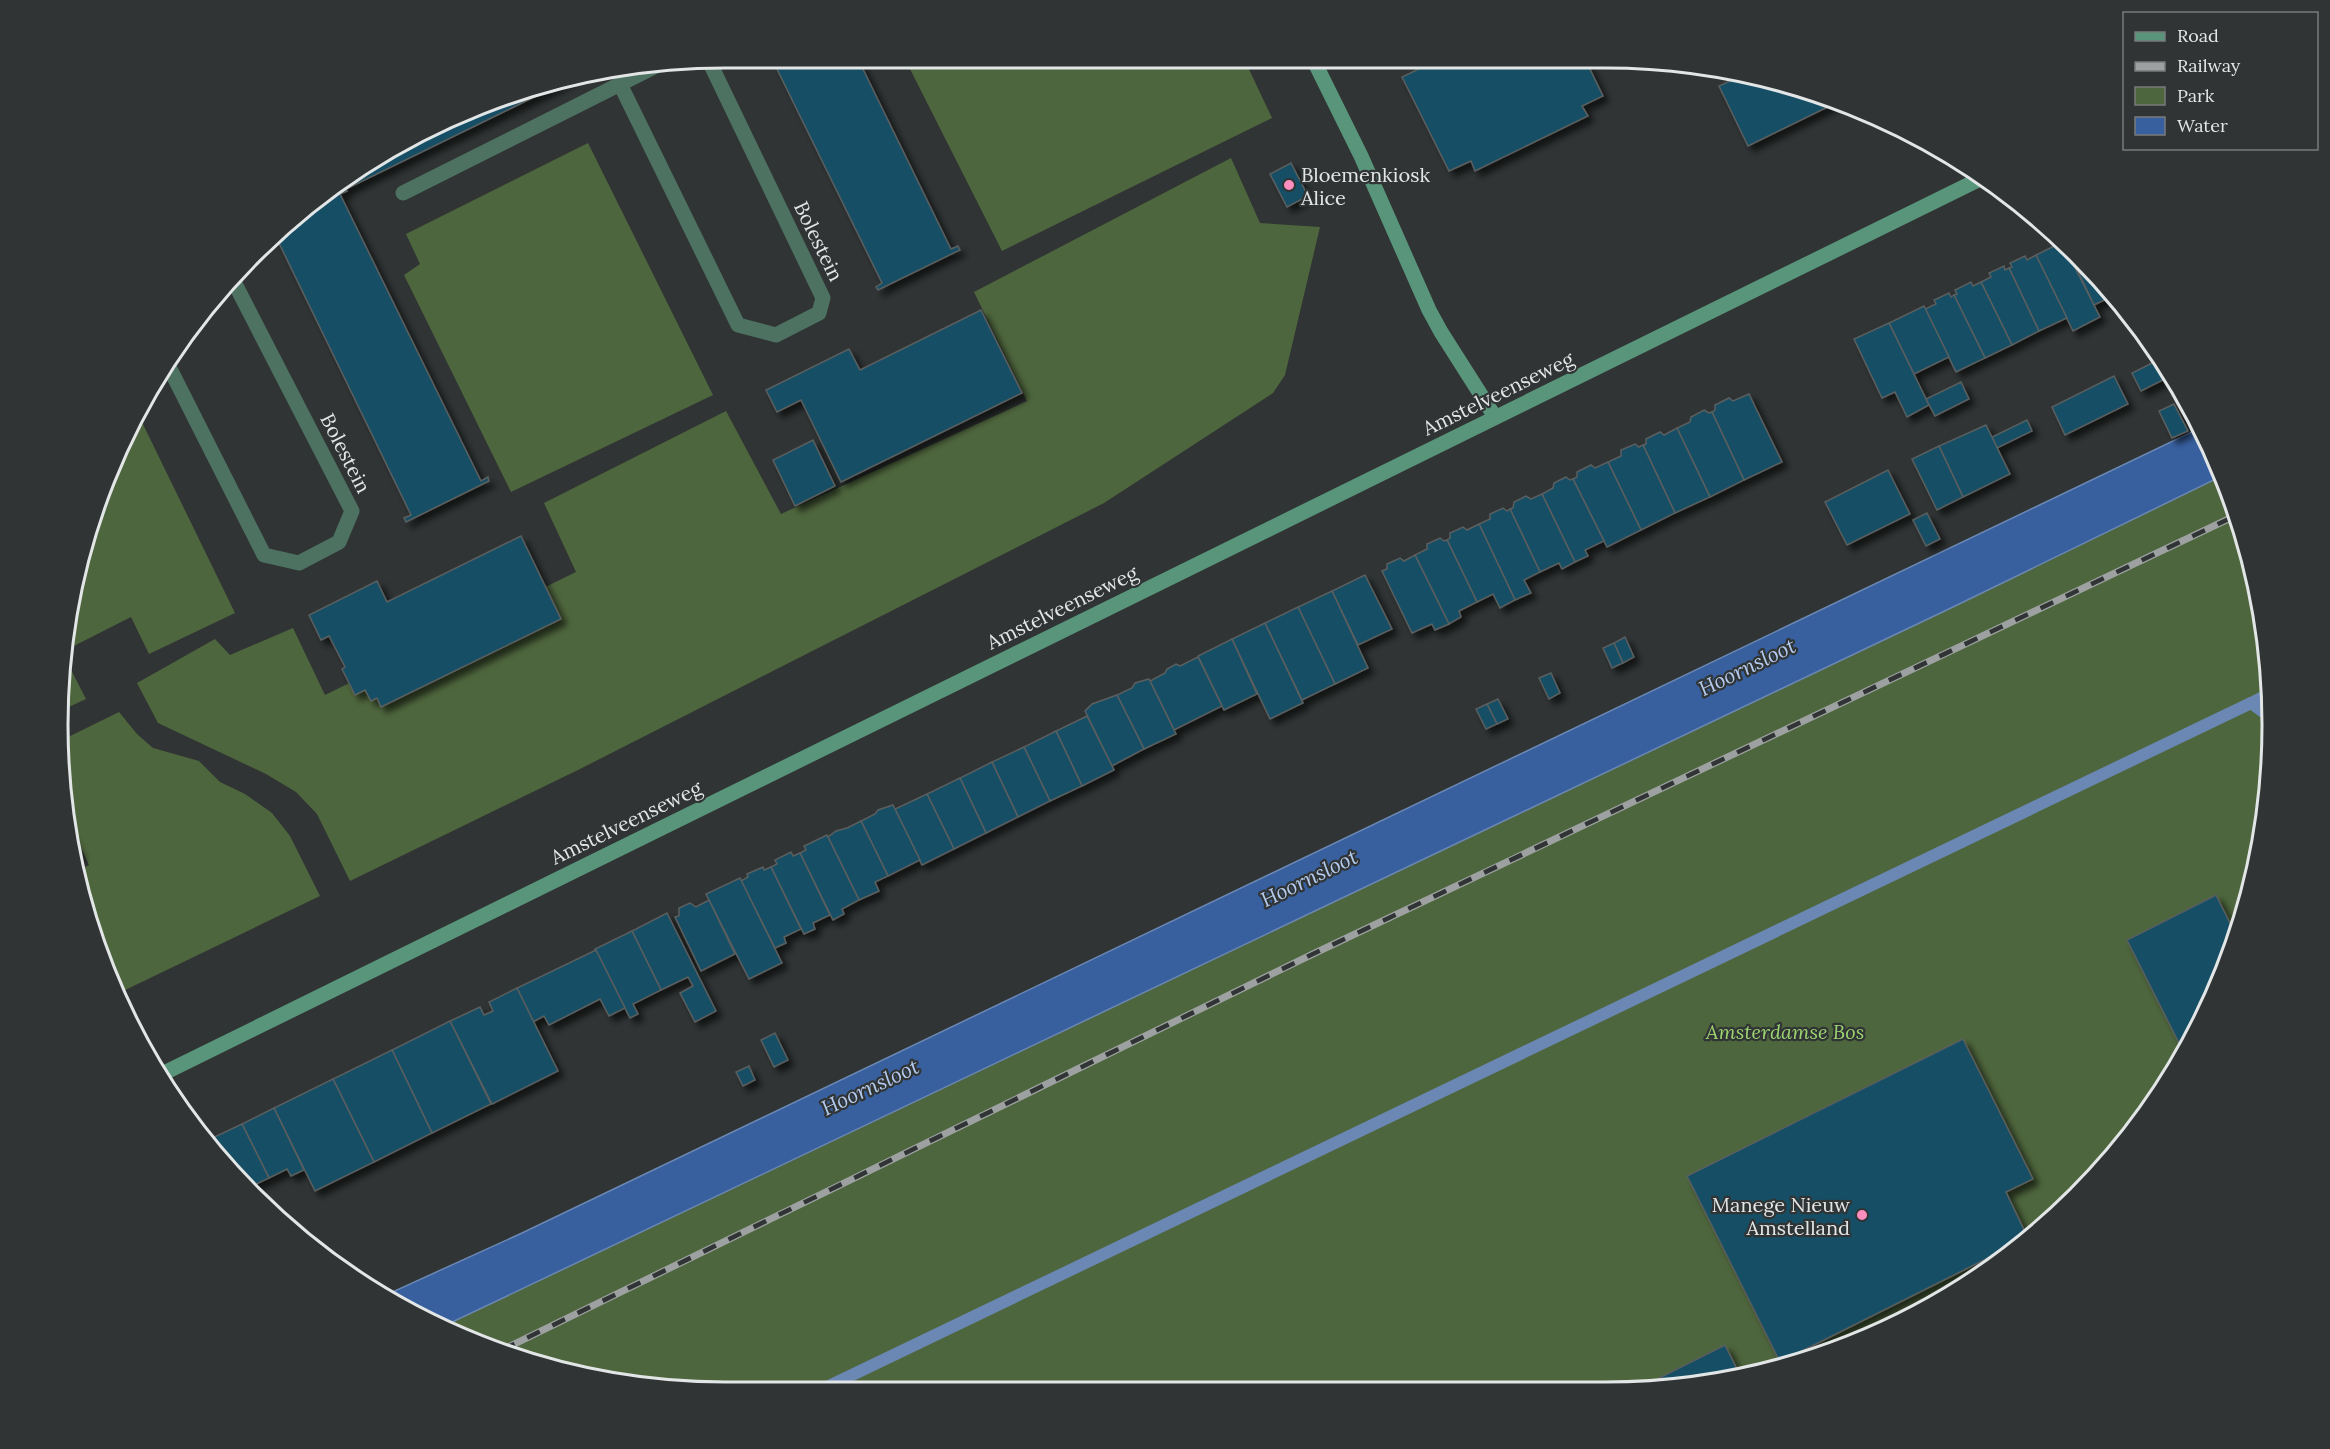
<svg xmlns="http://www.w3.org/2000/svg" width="2330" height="1449" font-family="Lora,serif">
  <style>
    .green { fill: #4e663d }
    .water { fill: #38609f; stroke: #6b88b4; stroke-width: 1.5 }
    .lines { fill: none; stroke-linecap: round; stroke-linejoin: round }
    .stream { stroke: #6b88b4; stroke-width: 12 }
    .building { fill: #185065; stroke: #5a5e5f; stroke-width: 1.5; filter: url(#shadow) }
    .street { stroke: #4d7261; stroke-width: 15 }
    .secondary { stroke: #59957b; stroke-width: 15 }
    .rail-casing { stroke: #9da1a1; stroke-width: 7 }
    .rail { stroke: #303434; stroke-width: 4.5; stroke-dasharray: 14; stroke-linecap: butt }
    .poi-dot { fill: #fd8ebe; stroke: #303434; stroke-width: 2 }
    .labels { text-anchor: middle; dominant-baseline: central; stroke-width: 4.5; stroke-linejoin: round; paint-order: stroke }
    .poi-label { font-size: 20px; fill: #e3e6e6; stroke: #303434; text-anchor: start }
    .street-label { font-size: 20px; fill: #e3e6e6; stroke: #303434 }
    .park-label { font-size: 20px; font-style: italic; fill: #9cd371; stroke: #303434 }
    .water-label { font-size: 21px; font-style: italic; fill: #b4cbef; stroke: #303434 }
    .rim { fill: none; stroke: #e3e6e6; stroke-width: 3 }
  </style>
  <defs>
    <filter id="shadow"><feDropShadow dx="5.5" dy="5.5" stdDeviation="3" flood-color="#0009"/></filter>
  </defs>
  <rect width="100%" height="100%" fill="#303434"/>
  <!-- green -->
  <g class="green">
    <polygon points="907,63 1246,63 1272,118 1002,251"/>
    <polygon points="588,143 713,395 511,492 404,275 420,264 406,234"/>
    <polygon points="1231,158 1260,223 1320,227 1285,375 1273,393 1104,503 578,770 350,881 317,814 296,792 266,774 158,723 137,683 215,639 230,655 293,628 325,695 576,572 544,503 726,411 781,514 1027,401 974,292"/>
    <polygon points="137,412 235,613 149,654 131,617 64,651 70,595 92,510 126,429"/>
    <polygon points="2222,476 2237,510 2267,637 2272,768 2250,897 2204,1019 2135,1131 2046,1226 1939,1303 1779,1369 1649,1391 638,1386 469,1341 443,1326 1953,607"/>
    <polygon points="64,656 86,699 58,712"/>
    <polygon points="119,712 137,734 153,748 199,761 220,782 245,794 272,813 290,836 320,896 119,993 92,939 76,871 89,865 62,807 58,742"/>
  </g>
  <!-- water -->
  <polygon class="water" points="2200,428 2222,476 1953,607 444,1326 388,1294 522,1233"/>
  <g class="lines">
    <!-- stream -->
    <g class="stream">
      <polyline points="2251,703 2269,694"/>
      <polyline points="827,1387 2251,703 2270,717"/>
    </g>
  </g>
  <!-- building -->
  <g class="building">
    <polygon points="774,63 860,63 951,249 958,246 960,250 878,290 876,287 882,283"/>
    <polygon points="1423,63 1587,63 1603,96 1582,106 1588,116 1475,171 1471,161 1449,171 1402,77 1425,66"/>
    <polygon points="1740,76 1838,102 1748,146 1719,86"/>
    <polygon points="573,78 346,189 347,191 340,194 481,481 488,477 489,481 406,522 404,518 411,515 276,237 318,195 429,126 510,92"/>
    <polygon points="1291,163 1308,196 1287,207 1270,174"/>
    <polygon points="2062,242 2100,317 2073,331 2036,255"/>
    <polygon points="2065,244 2107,284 2115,295 2094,305"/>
    <polygon points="2036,255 2067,318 2039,331 2009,268 2012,267 2010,263 2025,256 2027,260"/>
    <polygon points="2004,266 2005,270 2009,268 2039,331 2012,345 1981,282 1991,277 1989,273"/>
    <polygon points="1971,282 1973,286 1981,282 2012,345 1985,358 1954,295 1957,294 1955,290"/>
    <polygon points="1949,293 1951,297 1954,295 1985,358 1956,372 1925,309 1936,304 1934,300"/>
    <polygon points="1924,306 1949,357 1914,374 1889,323"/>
    <polygon points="981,310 1022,393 841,482 801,400 777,412 766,390 849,349 860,370"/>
    <polygon points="1889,323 1929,405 1907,417 1895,392 1882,398 1854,339"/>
    <polygon points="2154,362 2163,380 2141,391 2132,373"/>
    <polygon points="2114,376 2128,404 2065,435 2052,407"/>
    <polygon points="1961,382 1969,399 1935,416 1926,399"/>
    <polygon points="1749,394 1782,462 1744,480 1712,412 1715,410 1715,405 1729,398 1733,401"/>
    <polygon points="2174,404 2188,431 2172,438 2159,411"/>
    <polygon points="1704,410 1709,413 1712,412 1744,480 1710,497 1677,428 1690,422 1691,417"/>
    <polygon points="2027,420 2032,431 1997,448 1992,437"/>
    <polygon points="1986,425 2010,474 1963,497 1939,446"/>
    <polygon points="1677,428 1710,497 1675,513 1643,445 1646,444 1646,439 1660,432 1664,435"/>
    <polygon points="813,440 835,486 795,506 773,460"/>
    <polygon points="1635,444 1639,447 1643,445 1675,513 1641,530 1608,462 1621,456 1621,450"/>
    <polygon points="1939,446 1963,497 1937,510 1912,459"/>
    <polygon points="1608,462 1641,530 1607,547 1573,479 1577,477 1577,472 1591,465 1595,468"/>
    <polygon points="1888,470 1910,514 1847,545 1825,502"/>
    <polygon points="1566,477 1570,480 1573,479 1604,541 1585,550 1588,556 1575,562 1542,494 1553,488 1554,483"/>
    <polygon points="1542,494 1575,562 1562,569 1559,563 1540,572 1510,509 1513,508 1514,502 1526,496 1531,499"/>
    <polygon points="1503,508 1507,511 1510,509 1540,572 1524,580 1531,593 1515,600 1479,524 1490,519 1490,514"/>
    <polygon points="1927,513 1940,539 1926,546 1913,520"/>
    <polygon points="1479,524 1515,600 1500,608 1493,594 1477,602 1447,540 1450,538 1450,533 1463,527 1467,530"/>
    <polygon points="521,536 561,619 381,707 377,698 371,701 365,690 355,695 342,669 345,667 329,636 321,640 309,615 377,581 387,602"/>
    <polygon points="1440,538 1444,541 1447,540 1477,602 1459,611 1461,617 1449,624 1415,555 1427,549 1427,544"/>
    <polygon points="1415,555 1449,624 1435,630 1432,624 1412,633 1382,571 1387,569 1387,564 1400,558 1404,561"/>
    <polygon points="1365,575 1392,629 1358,645 1332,591"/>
    <polygon points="1332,591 1368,668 1335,684 1298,607"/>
    <polygon points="1298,607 1335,684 1302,700 1265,623"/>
    <polygon points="1265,623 1303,703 1270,719 1232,639"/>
    <polygon points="1625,637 1634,657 1623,663 1614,643"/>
    <polygon points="1232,639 1257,694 1224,710 1198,656"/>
    <polygon points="1614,643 1623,663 1612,668 1603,648"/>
    <polygon points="1198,657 1222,706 1174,730 1150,681 1165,673 1167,669 1176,664 1180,666"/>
    <polygon points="1551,673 1560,693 1549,699 1539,678"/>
    <polygon points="1149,679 1176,734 1144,749 1117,695 1132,688 1135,683"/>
    <polygon points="1117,695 1144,749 1112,766 1085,711 1092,704"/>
    <polygon points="1498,699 1508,719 1497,724 1487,704"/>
    <polygon points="1487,704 1497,724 1486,729 1476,709"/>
    <polygon points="1087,716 1114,770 1082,786 1056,731"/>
    <polygon points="1056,731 1082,786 1050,801 1024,747"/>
    <polygon points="1024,747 1050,801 1018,817 992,762"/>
    <polygon points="992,762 1018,817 986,833 960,778"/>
    <polygon points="960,778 986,833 954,849 927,794"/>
    <polygon points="927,794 954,849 922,865 895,809"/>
    <polygon points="893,805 920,860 888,876 861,821 875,814 878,810"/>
    <polygon points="861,821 888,876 875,882 879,891 859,900 828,837 836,831 847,828"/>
    <polygon points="66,827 80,855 74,859"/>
    <polygon points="827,835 859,900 842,909 844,914 833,920 800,853 806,850 804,846"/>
    <polygon points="791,852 793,856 800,853 830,915 813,923 815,929 804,934 771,867 777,864 775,860"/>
    <polygon points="763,867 764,870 771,867 801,929 784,937 786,943 775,948 741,881 748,877 747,874"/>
    <polygon points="740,878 782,963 749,979 706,894"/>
    <polygon points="2216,895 2236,935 2204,1019 2184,1053 2127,940"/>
    <polygon points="709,900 735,954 701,971 675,917 679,916 679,908 690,903 696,907"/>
    <polygon points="667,913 716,1011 695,1022 680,993 693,986 688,977 661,990 632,931"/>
    <polygon points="632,931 661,990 633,1004 638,1014 630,1018 595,949"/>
    <polygon points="596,950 625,1008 609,1016 600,999 549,1025 544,1016 533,1022 517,988"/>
    <polygon points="517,988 558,1071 492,1104 450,1021 480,1007 484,1015 493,1011 489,1002"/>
    <polygon points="450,1021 491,1104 432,1133 392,1050"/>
    <polygon points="775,1033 788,1060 774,1067 761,1040"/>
    <polygon points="1963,1039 2033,1179 2006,1192 2028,1238 1780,1362 1687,1176"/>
    <polygon points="392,1050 432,1133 374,1162 333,1079"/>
    <polygon points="749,1066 755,1080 743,1086 736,1072"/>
    <polygon points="333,1079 374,1162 315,1191 274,1108"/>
    <polygon points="274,1108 304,1170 291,1176 287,1169 269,1178 242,1124"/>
    <polygon points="242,1124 269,1178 250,1187 254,1194 252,1196 217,1153 210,1139"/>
    <polygon points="1725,1345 1740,1375 1649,1391 1635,1390"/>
  </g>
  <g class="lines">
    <!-- street -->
    <g class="street">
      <polyline points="620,84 738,325 776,335 819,313 823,298 710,63"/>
      <polyline points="403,193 662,63"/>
      <polyline points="167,363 264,555 299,563 339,542 352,511 233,280"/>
    </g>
    <!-- secondary -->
    <g class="secondary">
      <polyline points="1315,63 1361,156 1429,310 1441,332 1495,417"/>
      <polyline points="160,1075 1982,178"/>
    </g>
    <!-- rail casing -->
    <g class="rail-casing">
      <polyline id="rail" points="502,1350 1315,953 2239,514"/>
    </g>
    <!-- rail -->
    <use href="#rail" class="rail"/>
  </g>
  <!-- markers -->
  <g class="poi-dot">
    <circle cx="1289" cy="185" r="6"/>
    <circle cx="1862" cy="1215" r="6"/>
  </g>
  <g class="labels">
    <!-- poi labels -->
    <g class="poi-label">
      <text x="1301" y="174">Bloemenkiosk<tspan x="1301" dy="23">Alice</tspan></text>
      <text x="1850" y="1204" text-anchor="end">Manege Nieuw<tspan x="1850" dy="23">Amstelland</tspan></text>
    </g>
    <!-- street labels -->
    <g class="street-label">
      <text transform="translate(819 241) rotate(64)">Bolestein</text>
      <text transform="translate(1498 393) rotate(-26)">Amstelveenseweg</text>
      <text transform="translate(346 453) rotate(63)">Bolestein</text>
      <text transform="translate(1062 607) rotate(-26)">Amstelveenseweg</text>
      <text transform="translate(626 822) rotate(-26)">Amstelveenseweg</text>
    </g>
    <!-- park labels -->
    <g class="park-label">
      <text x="1785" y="1031">Amsterdamse Bos</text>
    </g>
    <!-- water labels -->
    <g class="water-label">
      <text transform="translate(1747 667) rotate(-26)">Hoornsloot</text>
      <text transform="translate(1309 878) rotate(-26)">Hoornsloot</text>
      <text transform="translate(870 1087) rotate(-25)">Hoornsloot</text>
    </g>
  </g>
  <!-- crop -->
  <path d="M0 0H2330V1449H0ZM725 68H1605A657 657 0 0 1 2262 725V725A657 657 0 0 1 1605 1382H725A657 657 0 0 1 68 725V725A657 657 0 0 1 725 68Z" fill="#303434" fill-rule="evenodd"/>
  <path class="rim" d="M725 68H1605A657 657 0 0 1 2262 725V725A657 657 0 0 1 1605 1382H725A657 657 0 0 1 68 725V725A657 657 0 0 1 725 68Z"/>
  <!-- legend -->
  <rect x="2123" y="12" width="195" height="138" fill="#303434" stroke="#787b7b" stroke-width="1.5"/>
  <rect x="2135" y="32" width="30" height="9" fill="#59957b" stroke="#787b7b" stroke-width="1.5"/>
  <text x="2177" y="42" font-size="18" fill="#e3e6e6">Road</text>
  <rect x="2135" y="62" width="30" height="9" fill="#9da1a1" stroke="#787b7b" stroke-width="1.5"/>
  <text x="2177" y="72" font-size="18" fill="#e3e6e6">Railway</text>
  <rect x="2135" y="87" width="30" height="18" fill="#4e663d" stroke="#787b7b" stroke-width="1.5"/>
  <text x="2177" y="102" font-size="18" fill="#e3e6e6">Park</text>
  <rect x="2135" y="117" width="30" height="18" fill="#38609f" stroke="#787b7b" stroke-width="1.5"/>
  <text x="2177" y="132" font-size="18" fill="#e3e6e6">Water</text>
</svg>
